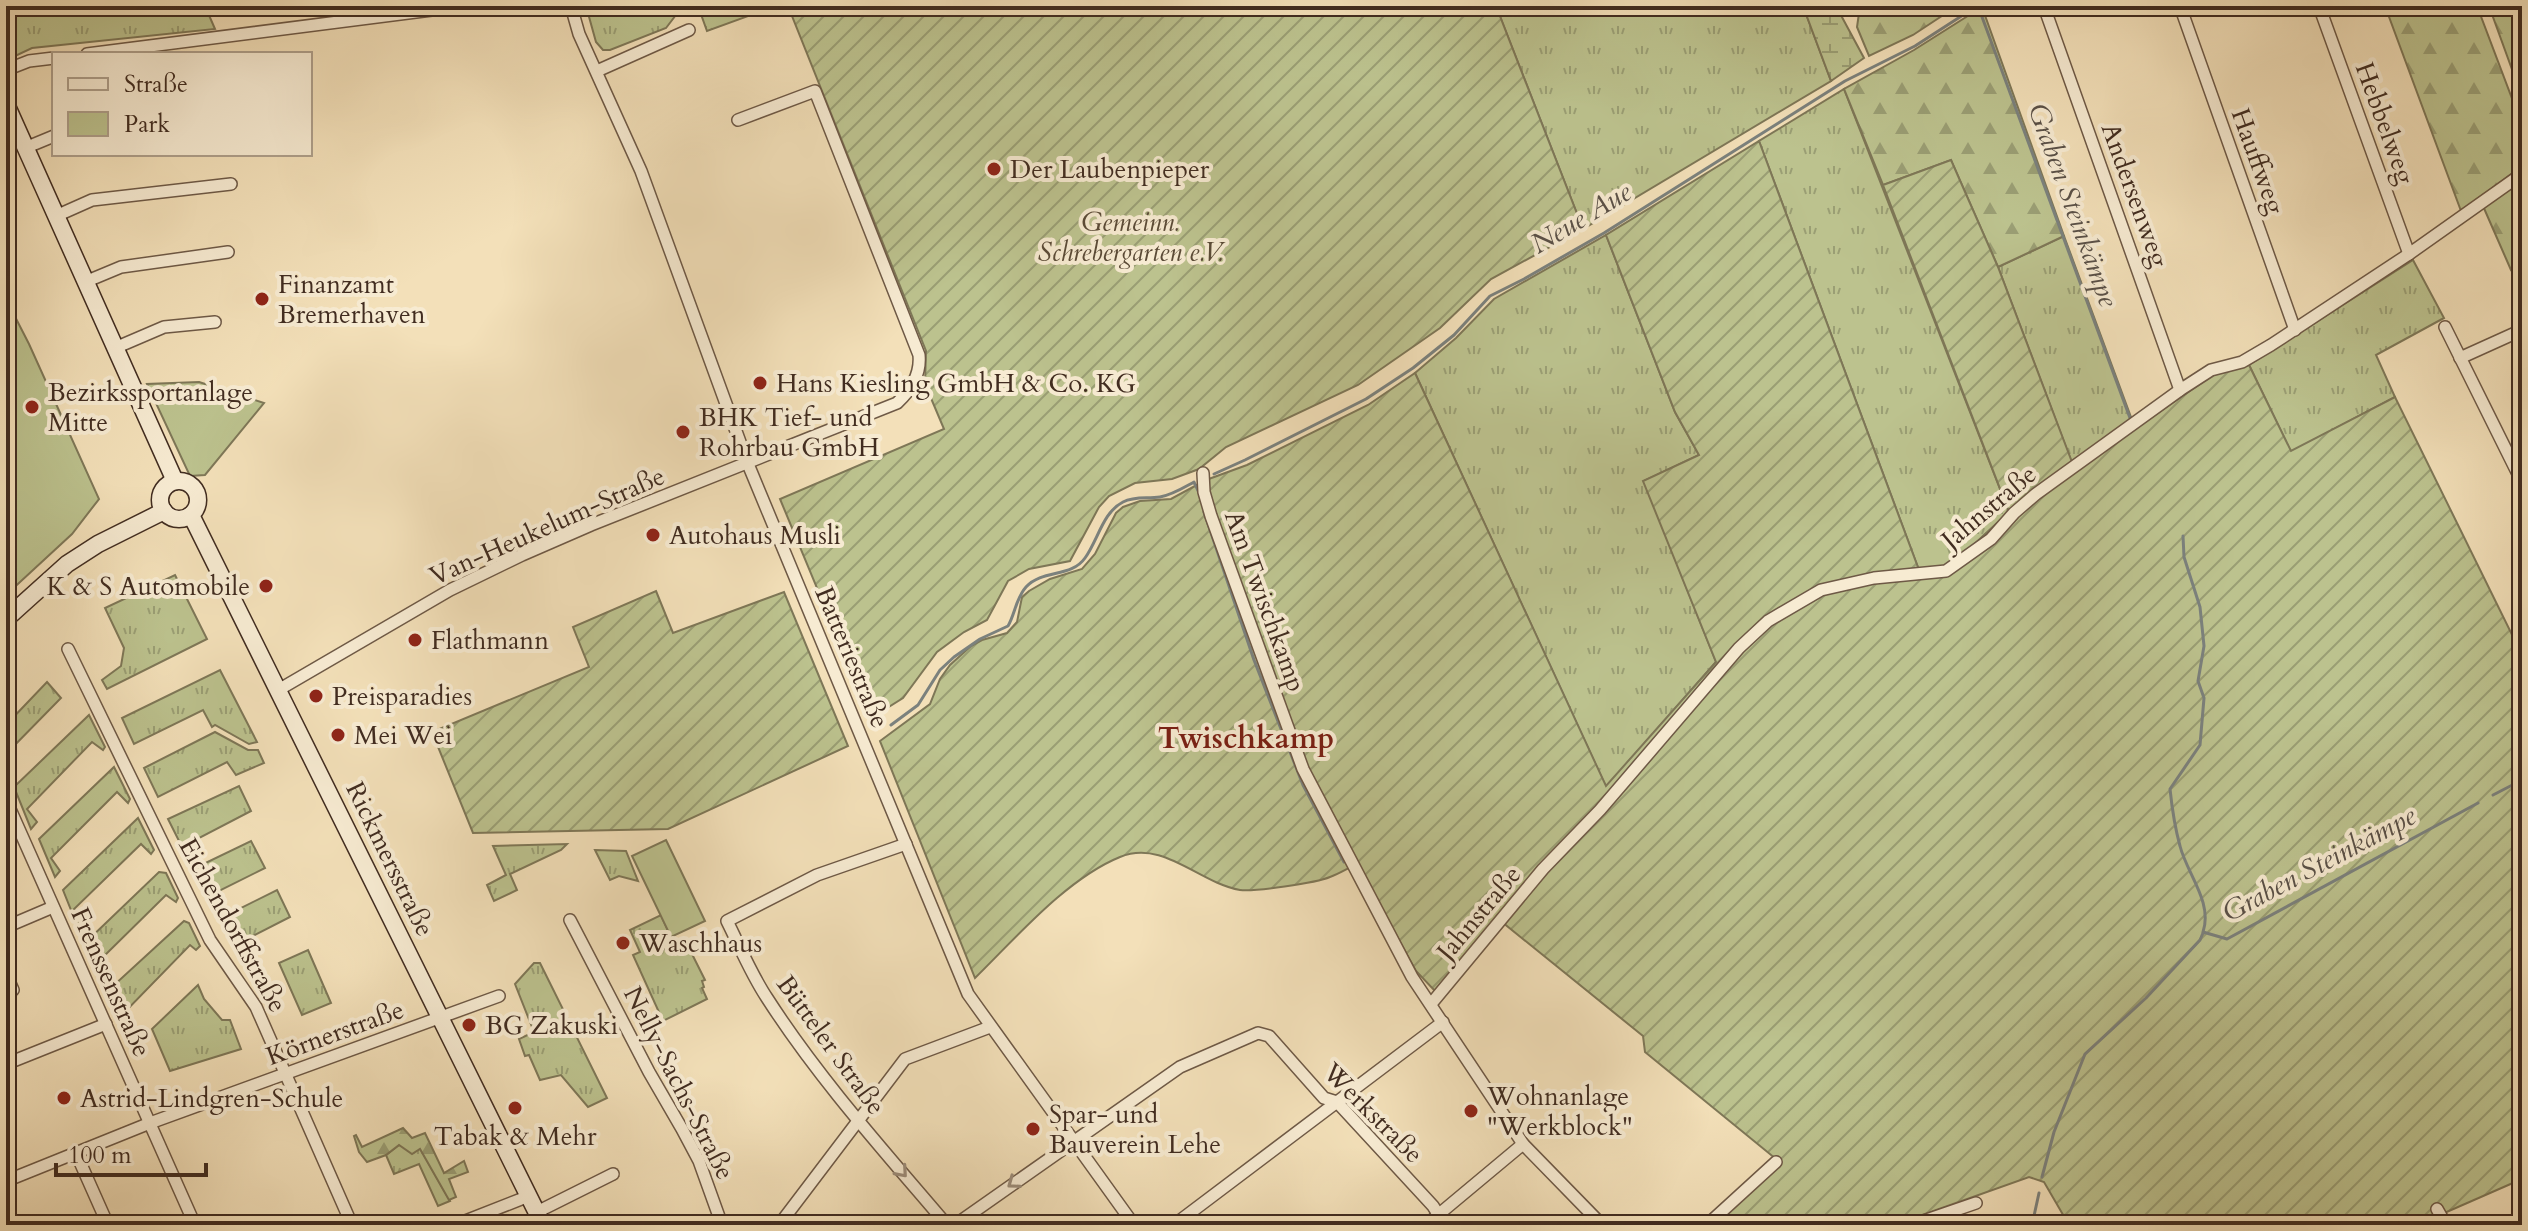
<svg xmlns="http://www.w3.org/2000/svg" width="2528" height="1231" font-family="Cardo,serif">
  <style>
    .grass { fill: url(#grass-tufts); stroke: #7e7757; stroke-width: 2 }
    .forest { fill: url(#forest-firs); stroke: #7e7757; stroke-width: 2 }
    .wetland { fill: url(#wetland-marsh); stroke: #7e7757; stroke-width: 2 }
    .park { fill: #bcc28e; stroke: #7e7757; stroke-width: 2 }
    .garden { fill: url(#garden-furrows); stroke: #7e7757; stroke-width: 2 }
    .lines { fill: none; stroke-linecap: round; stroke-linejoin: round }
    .stream { stroke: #7b817d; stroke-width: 3 }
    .street-casing { stroke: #6e5946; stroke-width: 14 }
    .secondary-casing { stroke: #412c20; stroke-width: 19 }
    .street { stroke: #f7ebd2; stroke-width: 11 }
    .secondary { stroke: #f7ebd2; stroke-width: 16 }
    .oneway { stroke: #9c8c79 }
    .poi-dot { fill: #8f2418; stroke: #f7ebd2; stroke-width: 3 }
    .labels { text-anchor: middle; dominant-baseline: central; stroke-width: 8; stroke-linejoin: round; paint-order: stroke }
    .street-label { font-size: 26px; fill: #412c20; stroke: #f7ebd2 }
    .poi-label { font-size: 26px; fill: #412c20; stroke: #f7ebd2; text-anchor: start }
    .park-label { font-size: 26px; font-style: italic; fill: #5a4a36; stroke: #f7ebd2 }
    .water-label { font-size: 28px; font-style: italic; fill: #595047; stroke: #f7ebd2 }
    .quarter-label { font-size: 30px; font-weight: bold; fill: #7a1f14; stroke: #f7ebd2 }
  </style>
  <defs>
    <pattern id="grass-tufts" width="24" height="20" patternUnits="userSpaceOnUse" patternTransform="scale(2)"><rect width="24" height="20" fill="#bcc28e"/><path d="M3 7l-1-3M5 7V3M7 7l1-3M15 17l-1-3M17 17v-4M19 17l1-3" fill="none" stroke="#9a9e74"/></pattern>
    <pattern id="forest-firs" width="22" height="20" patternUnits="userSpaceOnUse" patternTransform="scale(2)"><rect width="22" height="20" fill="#bcc28e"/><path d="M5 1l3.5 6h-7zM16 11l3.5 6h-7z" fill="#9a9e74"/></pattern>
    <pattern id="wetland-marsh" width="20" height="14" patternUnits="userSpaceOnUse" patternTransform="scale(2)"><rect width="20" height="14" fill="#bcc28e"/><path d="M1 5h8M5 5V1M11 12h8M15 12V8" fill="none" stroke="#9a9e74"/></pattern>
    <pattern id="garden-furrows" width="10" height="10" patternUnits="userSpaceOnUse" patternTransform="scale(2)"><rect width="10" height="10" fill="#bcc28e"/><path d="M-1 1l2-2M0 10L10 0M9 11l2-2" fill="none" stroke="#9a9e74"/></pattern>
  </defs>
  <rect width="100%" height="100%" fill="#f3e0b9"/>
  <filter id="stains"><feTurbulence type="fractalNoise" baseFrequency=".0025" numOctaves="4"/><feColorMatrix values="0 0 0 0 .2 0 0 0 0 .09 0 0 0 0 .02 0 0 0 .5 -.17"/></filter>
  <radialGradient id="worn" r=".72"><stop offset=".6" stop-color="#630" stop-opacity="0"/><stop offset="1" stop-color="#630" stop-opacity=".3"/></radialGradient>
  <!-- grass -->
  <g class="grass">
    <polygon points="6,6 205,6 215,29 32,48 11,58 6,48"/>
    <polygon points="586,6 694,6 679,11 666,28 610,50 603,50 596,42"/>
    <polygon points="698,6 773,6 773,7 707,31"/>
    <polygon points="1496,6 1803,6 1831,81 1583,229"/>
    <polygon points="1844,89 2009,512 1966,552 1943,567 1919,570 1759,141"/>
    <polygon points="1606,235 1675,412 1699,455 1644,481 1716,662 1606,787 1415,373 1456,338 1494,299"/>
    <polygon points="2064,236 2132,420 2072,463 1998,267"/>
    <polygon points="2413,260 2444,318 2376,355 2395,397 2291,452 2249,365"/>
    <polygon points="175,575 207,639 107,689 102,680 121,666 124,648 105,608"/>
    <polygon points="220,670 257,742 249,744 215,725 212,727 203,710 134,744 122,718"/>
    <polygon points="47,682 61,698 6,754 6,725"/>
    <polygon points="89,715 105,747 103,750 92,742 27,809 37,822 31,829 14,787"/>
    <polygon points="215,732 248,750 258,750 264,763 236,775 227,762 158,797 144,768"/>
    <polygon points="114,767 130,799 128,803 117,792 51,858 60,871 55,877 39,839"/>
    <polygon points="239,786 251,811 182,847 168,819"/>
    <polygon points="138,818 154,850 151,854 141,844 74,909 82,920 77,925 63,890"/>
    <polygon points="251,841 265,868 207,897 193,869"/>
    <polygon points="567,844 561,850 510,874 517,890 494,901 487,885 506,875 493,846"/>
    <polygon points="595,850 626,851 638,881 619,876 610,880"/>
    <polygon points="159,872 166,873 178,898 176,902 166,895 99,961 109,971 101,979 85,943"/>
    <polygon points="277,890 290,917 233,946 219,919"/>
    <polygon points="661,915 669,933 651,942 656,953 685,940 705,980 702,981 704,987 702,988 707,999 663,1021 633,955 640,952 630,930"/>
    <polygon points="184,921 189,923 200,946 196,950 190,945 117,1020 110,1001 115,997 113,986"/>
    <polygon points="308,950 331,1003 302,1015 279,963"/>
    <polygon points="534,963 540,963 607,1098 588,1107 561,1075 540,1080 529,1055 525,1056 519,1039 534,1032 515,984"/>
    <polygon points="198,985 204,999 222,1020 230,1020 241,1049 170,1071 152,1029"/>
    <polygon points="399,1145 420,1148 450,1201 438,1206 419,1164 394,1174 386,1155"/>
  </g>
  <!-- forest -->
  <g class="forest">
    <polygon points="1860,6 1957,6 1913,35 1869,56 1857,27"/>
    <polygon points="2385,6 2477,6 2522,125 2522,166 2461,211"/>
    <polygon points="2489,6 2522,6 2522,97"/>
    <polygon points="1982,7 2064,236 1998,267 1951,160 1883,185 1844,89 1914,50"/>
    <polygon points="2522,179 2522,264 2511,270 2483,206"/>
    <polygon points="403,1128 412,1138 425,1133 444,1173 464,1161 468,1172 449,1179 456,1197 449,1200 420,1149 412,1154 399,1145 386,1155 367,1162 359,1152 354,1136 356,1135 362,1147"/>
  </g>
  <!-- wetland -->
  <polygon class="wetland" points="1803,6 1836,6 1864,58 1831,81"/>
  <!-- park -->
  <g class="park">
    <polygon points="6,299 29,344 99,499 72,534 6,595"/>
    <polygon points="199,382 264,403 205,475 190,476 147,384"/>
    <polygon points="666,840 705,921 671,937 632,856"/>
  </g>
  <!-- garden -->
  <g class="garden">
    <polygon points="788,6 1496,6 1583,229 1491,279 1440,328 1358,385 1226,447 1199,469 1172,479 1135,483 1109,496 1099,507 1070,561 1029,569 1008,581 987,620 964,632 937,652 903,698 871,718 780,499 944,429 925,384 926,351"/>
    <path d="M1759,141L1919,570L1943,567L1966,552L2009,512L1883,185L1951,160L1998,267L2075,470L2216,373L2249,365L2291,451L2395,397L2522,655V1179L2417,1225H2069L2044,1182L2029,1177L1894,1225H1715L1781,1163L1645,1052L1643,1036L1497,918L1435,991L1416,971L1357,864C1348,868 1339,874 1330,877C1316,883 1253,892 1240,890C1199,883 1163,839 1120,857C1066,879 1016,938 975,978L880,741L930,704L940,679L950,665L971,646L982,640L1007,633L1017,622L1022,597L1029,591L1050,579L1082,569L1095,554L1116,513L1123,507L1140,501L1171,499L1206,480L1247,465L1368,405L1415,373L1606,786L1716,662L1643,481L1699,455L1675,412L1606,235Z"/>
    <polygon points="656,591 673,633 784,592 848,746 668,829 473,833 432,732 589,667 573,627"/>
  </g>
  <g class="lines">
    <!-- stream -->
    <g class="stream">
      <polyline points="1978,6 2130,418"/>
      <polyline points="1214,474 1245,460 1366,399 1413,368 1454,335 1490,296 1524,279 1604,233 1845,81 1915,46 1977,6"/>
      <polyline points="1204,512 1254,660 1303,785 1344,862"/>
      <path d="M2183,536L2184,557L2200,607L2204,646L2198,681L2204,698L2200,745L2170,789C2172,808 2175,828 2180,846C2187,874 2213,902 2203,932L2227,939L2478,803"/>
      <path d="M891,725L918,705L940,670L954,657L980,639L1008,626C1015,614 1016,598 1026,587C1043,569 1071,578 1085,558C1098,540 1103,512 1123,502C1135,496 1147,499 1160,497C1172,495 1183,488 1194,482L1199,493"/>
      <polyline points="2493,795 2522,780"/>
      <polyline points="2042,1177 2054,1132 2085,1054 2146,998 2200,940 2203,933"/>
      <polyline points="2032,1225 2039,1193"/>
    </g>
    <!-- street casing -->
    <g class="street-casing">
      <g id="street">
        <polyline points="571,6 579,34 641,171 748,464 968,994 1134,1225"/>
        <polyline points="2180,6 2295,330"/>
        <polyline points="2319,6 2409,254"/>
        <polyline points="2047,15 2180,390"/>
        <polyline points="87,54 463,6"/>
        <polyline points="6,70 29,61 54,58"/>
        <polyline points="597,71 689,30"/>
        <polyline points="25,148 54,136"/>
        <polyline points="56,216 92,200 231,184"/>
        <polyline points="85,282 121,267 228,252"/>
        <polyline points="2445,327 2522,482"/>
        <polyline points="115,348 164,327 215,322"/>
        <polyline points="2460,358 2522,330"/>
        <polyline points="1203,473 1204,492 1211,516 1303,769 1412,977 1523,1144 1602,1225"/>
        <polyline points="68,649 210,940 256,1007 352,1225"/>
        <path d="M280,689L450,590L522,555L591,525L897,403C911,390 921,375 919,355L815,91L738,120"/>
        <polyline points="6,800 195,1225"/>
        <path d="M906,844L817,875L727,921C740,947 751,974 767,998C819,1079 885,1152 947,1225"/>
        <polyline points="570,920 649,1072 682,1129 699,1161 722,1225"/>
        <polyline points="6,927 53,907"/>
        <polyline points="6,974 13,990 6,993"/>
        <polyline points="1431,1004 1543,869 1600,810 1739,648 1768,621 1821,590 1874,578 1946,571 1991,539 2014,513 2036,494 2180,390 2211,370 2242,362 2271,345 2409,254 2522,174"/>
        <polyline points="6,1064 106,1024"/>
        <polyline points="76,1153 108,1225"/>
        <polyline points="6,1181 150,1123 499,996"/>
        <polyline points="2437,1209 2446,1225"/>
        <polyline points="6,1210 12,1225"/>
        <polyline points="537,1212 613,1174"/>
        <polyline points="455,1225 529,1196"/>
        <polyline points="779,1225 905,1059 990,1027"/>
        <polyline points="955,1225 1180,1067 1258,1033 1269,1036 1324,1098 1337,1102 1433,1206 1445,1225"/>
        <polyline points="1174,1225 1443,1022"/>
        <polyline points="1426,1225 1523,1144"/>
        <polyline points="1707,1225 1776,1162"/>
        <polyline points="1912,1225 1976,1203"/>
      </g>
    </g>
    <!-- secondary casing -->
    <g class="secondary-casing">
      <g id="secondary">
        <polyline points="6,104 175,481"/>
        <circle cx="179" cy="500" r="19"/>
        <polyline points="191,515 543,1225"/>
        <polyline points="6,619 67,564 98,544 164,511"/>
      </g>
    </g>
    <!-- street -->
    <use href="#street" class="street"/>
    <!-- secondary -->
    <use href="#secondary" class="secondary"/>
  </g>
  <!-- one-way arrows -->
  <defs><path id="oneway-chevron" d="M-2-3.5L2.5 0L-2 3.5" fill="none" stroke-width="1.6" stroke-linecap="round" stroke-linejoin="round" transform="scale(2)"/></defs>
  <g class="oneway">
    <use href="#oneway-chevron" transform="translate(902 1172) rotate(49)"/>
    <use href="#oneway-chevron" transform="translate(1013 1183) rotate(144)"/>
  </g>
  <!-- markers -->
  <g class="poi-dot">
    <circle cx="994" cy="169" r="8"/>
    <circle cx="262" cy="299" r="8"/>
    <circle cx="760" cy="383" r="8"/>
    <circle cx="32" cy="407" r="8"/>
    <circle cx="683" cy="432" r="8"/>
    <circle cx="653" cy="535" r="8"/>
    <circle cx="266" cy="586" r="8"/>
    <circle cx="415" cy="640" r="8"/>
    <circle cx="316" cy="696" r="8"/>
    <circle cx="338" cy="735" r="8"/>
    <circle cx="623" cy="943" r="8"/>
    <circle cx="469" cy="1025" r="8"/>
    <circle cx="64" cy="1098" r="8"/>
    <circle cx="515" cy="1108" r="8"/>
    <circle cx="1471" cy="1111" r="8"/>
    <circle cx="1033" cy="1129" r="8"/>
  </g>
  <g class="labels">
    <!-- street labels -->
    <g class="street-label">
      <text transform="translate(2385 123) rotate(70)">Hebbelweg</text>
      <text transform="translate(2258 161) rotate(70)">Hauffweg</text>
      <text transform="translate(2135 195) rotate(70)">Andersenweg</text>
      <text transform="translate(1989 507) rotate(-40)">Jahnstraße</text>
      <text transform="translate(547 526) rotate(-24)">Van-Heukelum-Straße</text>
      <text transform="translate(1265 601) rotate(70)">Am Twischkamp</text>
      <text transform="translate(852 657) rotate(67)">Batteriestraße</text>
      <text transform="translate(390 859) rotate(64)">Rickmersstraße</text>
      <text transform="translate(1479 913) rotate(-50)">Jahnstraße</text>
      <text transform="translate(233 925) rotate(61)">Eichendorffstraße</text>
      <text transform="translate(111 982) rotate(66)">Frenssenstraße</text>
      <text transform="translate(335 1033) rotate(-20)">Körnerstraße</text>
      <text transform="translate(831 1045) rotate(54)">Bütteler Straße</text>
      <text transform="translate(679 1083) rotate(63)">Nelly-Sachs-Straße</text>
      <text transform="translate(1373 1113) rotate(45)">Werkstraße</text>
    </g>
    <!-- poi labels -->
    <g class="poi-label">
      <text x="1010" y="169">Der Laubenpieper</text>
      <text x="278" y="284">Finanzamt<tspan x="278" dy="30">Bremerhaven</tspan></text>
      <text x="776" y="383">Hans Kiesling GmbH &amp; Co. KG</text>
      <text x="48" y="392">Bezirkssportanlage<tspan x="48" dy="30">Mitte</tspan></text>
      <text x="699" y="417">BHK Tief- und<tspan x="699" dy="30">Rohrbau GmbH</tspan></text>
      <text x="669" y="535">Autohaus Musli</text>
      <text x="250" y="586" text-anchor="end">K &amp; S Automobile</text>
      <text x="431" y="640">Flathmann</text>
      <text x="332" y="696">Preisparadies</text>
      <text x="354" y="735">Mei Wei</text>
      <text x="639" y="943">Waschhaus</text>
      <text x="485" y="1025">BG Zakuski</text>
      <text x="1487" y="1096">Wohnanlage<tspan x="1487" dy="30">"Werkblock"</tspan></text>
      <text x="80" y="1098">Astrid-Lindgren-Schule</text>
      <text x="1049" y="1114">Spar- und<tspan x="1049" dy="30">Bauverein Lehe</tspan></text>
      <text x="515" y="1136" text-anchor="middle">Tabak &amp; Mehr</text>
    </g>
    <!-- park labels -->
    <g class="park-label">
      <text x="1130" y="222">Gemeinn.<tspan x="1130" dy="30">Schrebergarten e.V.</tspan></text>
    </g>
    <!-- water labels -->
    <g class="water-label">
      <text transform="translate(2073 205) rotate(70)">Graben Steinkämpe</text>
      <text transform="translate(1581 218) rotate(-31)">Neue Aue</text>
      <text transform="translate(2319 864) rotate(-28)">Graben Steinkämpe</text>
    </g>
    <!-- quarter labels -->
    <g class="quarter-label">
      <text x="1246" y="738">Twischkamp</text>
    </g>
  </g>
  <!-- margin -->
  <rect width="2528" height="1231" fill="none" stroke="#f3e0b9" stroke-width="32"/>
  <rect x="8" y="8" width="2512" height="1215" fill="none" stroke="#412c20" stroke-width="4"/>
  <rect x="16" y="16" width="2496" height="1199" fill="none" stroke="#412c20" stroke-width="2"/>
  <!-- legend -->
  <rect x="52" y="52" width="260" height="104" fill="#f7ebd2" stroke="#ae9f8b" stroke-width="2"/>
  <rect x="68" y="78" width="40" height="12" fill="#f7ebd2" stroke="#ae9f8b" stroke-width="2"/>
  <text x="124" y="92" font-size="24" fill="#412c20">Straße</text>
  <rect x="68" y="112" width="40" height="24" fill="#bcc28e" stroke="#ae9f8b" stroke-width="2"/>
  <text x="124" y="132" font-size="24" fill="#412c20">Park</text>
  <!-- scale -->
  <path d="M56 1163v12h150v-12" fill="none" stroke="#412c20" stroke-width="4"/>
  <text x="68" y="1163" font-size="24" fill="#412c20" stroke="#f7ebd2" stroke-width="6" paint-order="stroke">100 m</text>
  <rect width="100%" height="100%" filter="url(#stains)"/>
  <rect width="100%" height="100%" fill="url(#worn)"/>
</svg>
